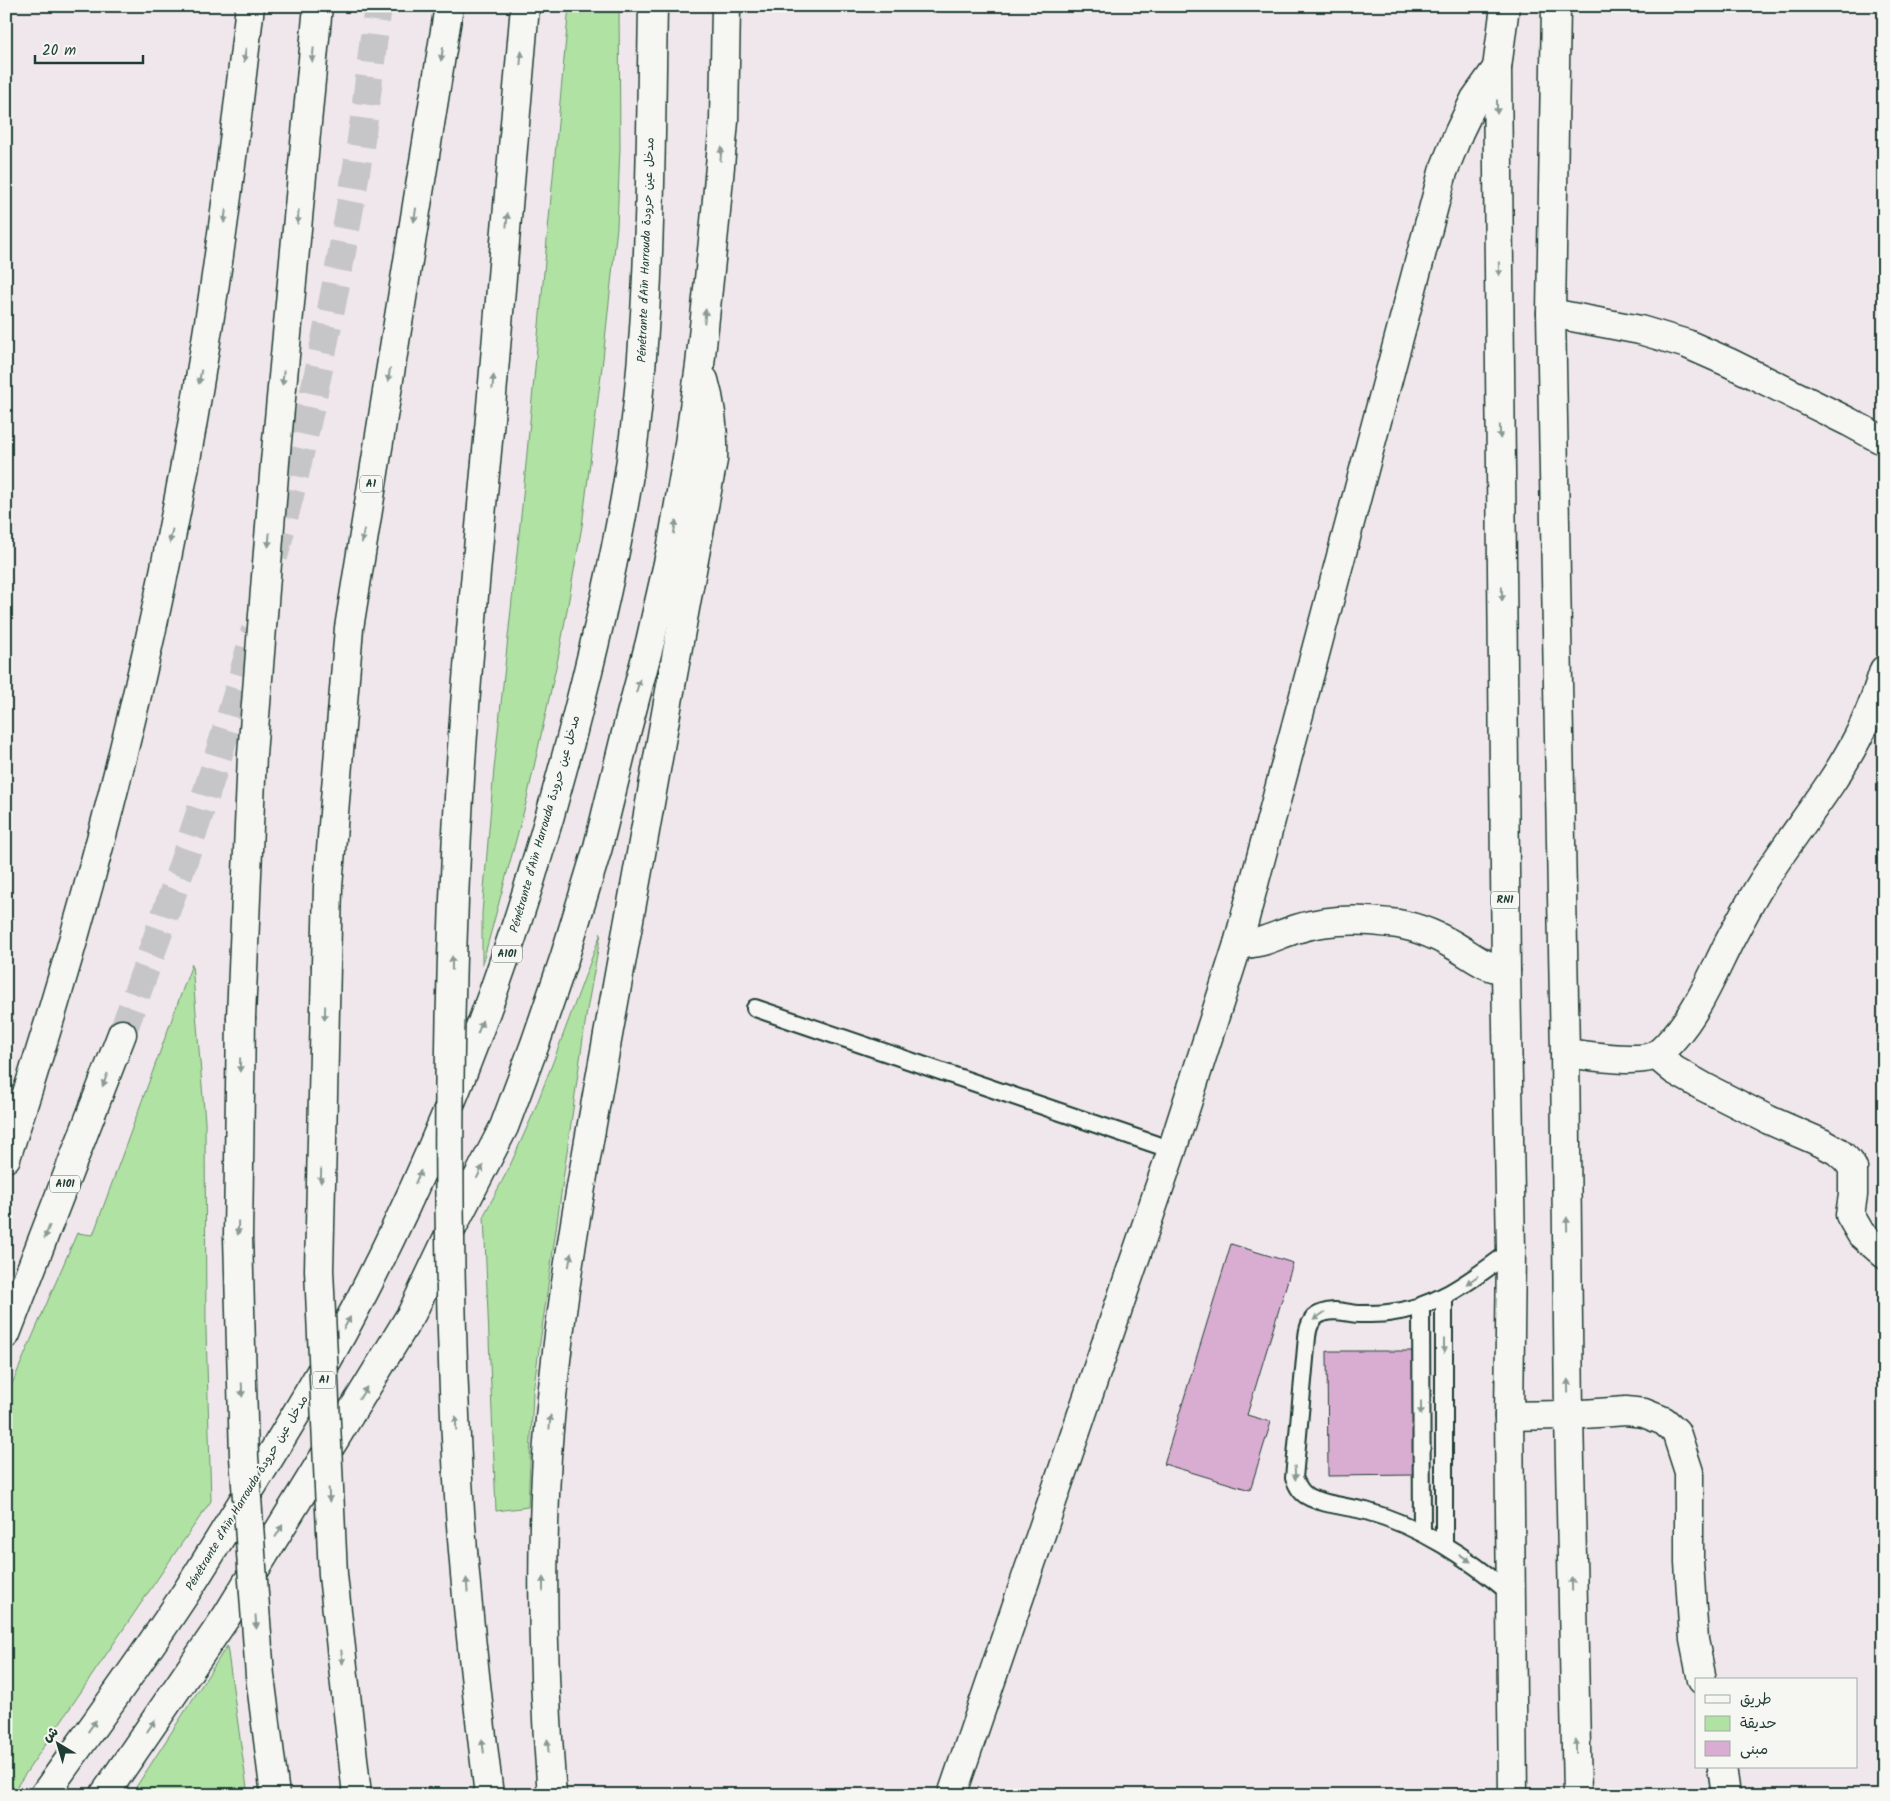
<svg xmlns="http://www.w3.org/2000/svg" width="1890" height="1801" font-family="Kalam,'Playpen Sans Arabic',sans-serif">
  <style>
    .green { fill: #b0e2a3; stroke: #68906c }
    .building { fill: #d9add2; stroke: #1f3d34 }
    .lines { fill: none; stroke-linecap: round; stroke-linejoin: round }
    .highway-tunnel { stroke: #c6c5c7; stroke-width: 28; stroke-dasharray: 28 14; stroke-linecap: butt }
    .lane-casing { stroke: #1f3d34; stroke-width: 20 }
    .street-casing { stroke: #1f3d34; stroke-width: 31 }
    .primary-casing { stroke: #1f3d34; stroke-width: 31 }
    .highway-casing { stroke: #1f3d34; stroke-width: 31 }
    .lane { stroke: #f6f6f2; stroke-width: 16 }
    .street { stroke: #f6f6f2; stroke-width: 28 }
    .primary { stroke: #f6f6f2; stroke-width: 28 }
    .highway { stroke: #f6f6f2; stroke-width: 28 }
    .highway-bridge-casing { stroke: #1f3d34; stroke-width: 31; stroke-linecap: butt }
    .highway-bridge { stroke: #f6f6f2; stroke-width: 28 }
    .oneway { fill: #8a9a93 }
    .labels { text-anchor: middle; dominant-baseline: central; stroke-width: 4; stroke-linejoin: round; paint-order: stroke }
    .shield { fill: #f6f6f2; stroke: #60746d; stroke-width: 1 }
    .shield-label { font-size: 11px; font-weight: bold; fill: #1f3d34 }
    .street-label { font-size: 12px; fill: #1f3d34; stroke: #f6f6f2 }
  </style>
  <rect width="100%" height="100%" fill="#f0e7ec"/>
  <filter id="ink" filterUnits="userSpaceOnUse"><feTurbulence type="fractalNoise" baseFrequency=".02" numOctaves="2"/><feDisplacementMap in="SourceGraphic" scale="10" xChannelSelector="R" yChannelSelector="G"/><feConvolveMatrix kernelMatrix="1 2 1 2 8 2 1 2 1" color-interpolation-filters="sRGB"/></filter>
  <g filter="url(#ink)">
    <!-- green -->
    <g class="green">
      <polygon points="569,6 619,6 620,147 617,227 603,359 582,526 560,649 526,803 482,965 482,913 494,769 522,506"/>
      <polygon points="601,933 587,1010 533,1392 528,1507 496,1511 484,1215 508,1170 533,1114 556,1054"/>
      <polygon points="192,964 205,1122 206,1330 211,1501 173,1556 11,1795 6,1795 6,1398 77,1233 93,1235"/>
      <polygon points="227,1646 248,1795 131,1795"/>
    </g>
    <!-- building -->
    <g class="building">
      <polygon points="1231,1244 1293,1263 1247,1415 1271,1422 1250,1490 1164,1464"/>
      <polygon points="1327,1351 1414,1351 1415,1475 1328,1476"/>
    </g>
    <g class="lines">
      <!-- highway-tunnel -->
      <g class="highway-tunnel">
        <path d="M274,557C309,427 336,293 358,160C366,109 371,58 378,6"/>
        <path d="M122,1034C171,901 218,767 255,630"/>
      </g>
      <!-- lane casing -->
      <g class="lane-casing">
        <g id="lane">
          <polyline points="755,1008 1172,1150"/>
          <polyline points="1444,1297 1444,1544"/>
          <polyline points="1421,1307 1422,1532"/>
          <path d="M1511,1594C1467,1557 1422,1527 1366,1511C1351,1507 1320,1504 1307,1496C1300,1492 1297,1485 1294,1478L1307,1337C1308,1326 1312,1316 1323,1313C1335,1308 1349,1314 1361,1314C1370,1314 1380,1314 1388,1313C1437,1308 1473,1279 1511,1251"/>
        </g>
      </g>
      <!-- street casing -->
      <g class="street-casing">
        <g id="street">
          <polyline points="1551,313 1640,330 1687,344 1730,363 1849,422 1884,441"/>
          <path d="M1565,1053C1584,1055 1640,1064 1655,1055C1662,1052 1667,1045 1672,1040C1698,1011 1712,976 1729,942C1739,923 1749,904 1760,886C1791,835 1831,790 1858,737C1869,716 1877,693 1884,670"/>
          <polyline points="1656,1055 1674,1070 1704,1087 1769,1120 1822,1143 1837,1151 1846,1159 1853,1168 1853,1195 1850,1215 1861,1234 1884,1254"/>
          <polyline points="1509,1416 1569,1415 1626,1411 1644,1413 1664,1421 1676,1432 1689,1472 1689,1562 1694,1640 1702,1680"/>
          <polyline points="1722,1767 1726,1795"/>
          <polyline points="952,1795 1172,1150 1238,944 1443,172 1459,132 1475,99 1497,68"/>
        </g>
      </g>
      <!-- primary casing -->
      <g class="primary-casing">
        <g id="primary">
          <polyline points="1505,6 1497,68 1506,970 1511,1251 1509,1416 1513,1795"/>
          <polyline points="1556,6 1551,313 1565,1053 1569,1415 1577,1795"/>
          <path d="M1238,944C1261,945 1274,936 1296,929C1327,919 1359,919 1390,923C1412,925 1436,935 1455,946C1474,957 1483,967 1506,970"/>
        </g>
      </g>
      <!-- highway casing -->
      <g class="highway-casing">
        <g id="highway">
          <polyline points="489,430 525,6"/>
          <polyline points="326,965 328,887 349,628 449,6"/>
          <polyline points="241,1017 252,755 275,462 318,6"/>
          <path d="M6,1158C94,892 163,618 206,341C224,230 237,118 250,6"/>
          <polyline points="6,1334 122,1034"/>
          <path d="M44,1795C91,1729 139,1664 183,1597C205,1564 224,1531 245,1498C287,1429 330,1360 366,1288C460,1104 529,907 579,707C598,632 616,557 628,480C652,323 650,164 653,6"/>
          <polyline points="104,1795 226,1617 412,1313 455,1222 504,1127 535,1044 564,959 598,847 626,733 650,642 671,550 687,458 700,365 715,222 724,121 726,6"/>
          <path d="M552,1795C543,1682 540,1569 547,1456C559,1285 594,1115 624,947C654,785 681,622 713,460C714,432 712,407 704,380"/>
        </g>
      </g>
      <!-- lane -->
      <use href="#lane" class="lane"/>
      <!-- street -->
      <use href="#street" class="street"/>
      <!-- primary -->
      <use href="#primary" class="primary"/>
      <!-- highway -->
      <use href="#highway" class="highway"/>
      <!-- highway-bridge casing -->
      <g class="highway-bridge-casing">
        <g id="highway-bridge">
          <path d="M489,430C478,547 467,663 460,779C446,1012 446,1247 458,1480C464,1585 476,1690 489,1795"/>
          <polyline points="326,965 319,1270 333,1575 357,1795"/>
          <polyline points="241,1017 238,1236 244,1457 260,1676 275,1795"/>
        </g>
      </g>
      <!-- highway-bridge -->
      <use href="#highway-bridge" class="highway-bridge"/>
    </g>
    <!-- one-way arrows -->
    <defs><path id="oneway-solid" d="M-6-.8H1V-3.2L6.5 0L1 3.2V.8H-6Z" transform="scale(1.25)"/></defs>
    <g class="oneway">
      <use href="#oneway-solid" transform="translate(442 54) rotate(99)"/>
      <use href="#oneway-solid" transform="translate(245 55) rotate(97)"/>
      <use href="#oneway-solid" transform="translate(313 55) rotate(95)"/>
      <use href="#oneway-solid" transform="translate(521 58) rotate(-85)"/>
      <use href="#oneway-solid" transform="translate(1497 107) rotate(90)"/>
      <use href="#oneway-solid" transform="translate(721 154) rotate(-85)"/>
      <use href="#oneway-solid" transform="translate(415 215) rotate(99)"/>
      <use href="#oneway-solid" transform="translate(225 216) rotate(98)"/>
      <use href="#oneway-solid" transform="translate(298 217) rotate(95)"/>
      <use href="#oneway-solid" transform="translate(507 220) rotate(-85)"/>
      <use href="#oneway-solid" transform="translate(1499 269) rotate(89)"/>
      <use href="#oneway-solid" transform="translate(705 316) rotate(-84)"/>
      <use href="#oneway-solid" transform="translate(389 375) rotate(99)"/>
      <use href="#oneway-solid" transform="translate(200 377) rotate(100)"/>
      <use href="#oneway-solid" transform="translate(283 378) rotate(95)"/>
      <use href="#oneway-solid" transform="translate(493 382) rotate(-85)"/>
      <use href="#oneway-solid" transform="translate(1500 432) rotate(89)"/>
      <use href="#oneway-solid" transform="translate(675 527) rotate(-80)"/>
      <use href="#oneway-solid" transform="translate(171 536) rotate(102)"/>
      <use href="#oneway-solid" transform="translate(363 536) rotate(99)"/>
      <use href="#oneway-solid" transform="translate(269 540) rotate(95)"/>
      <use href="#oneway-solid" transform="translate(1502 594) rotate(89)"/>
      <use href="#oneway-solid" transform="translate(638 686) rotate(-75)"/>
      <use href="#oneway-solid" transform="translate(452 963) rotate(-89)"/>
      <use href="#oneway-solid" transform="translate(325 1013) rotate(91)"/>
      <use href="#oneway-solid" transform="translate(480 1027) rotate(-70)"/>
      <use href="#oneway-solid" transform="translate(240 1065) rotate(91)"/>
      <use href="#oneway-solid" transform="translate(105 1080) rotate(111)"/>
      <use href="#oneway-solid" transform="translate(480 1172) rotate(-63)"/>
      <use href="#oneway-solid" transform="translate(321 1176) rotate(91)"/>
      <use href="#oneway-solid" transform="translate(418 1177) rotate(-66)"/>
      <use href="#oneway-solid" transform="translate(1567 1224) rotate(-91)"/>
      <use href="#oneway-solid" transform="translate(238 1228) rotate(91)"/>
      <use href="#oneway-solid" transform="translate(47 1232) rotate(111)"/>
      <use href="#oneway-solid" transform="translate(570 1260) rotate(-80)"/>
      <use href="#oneway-solid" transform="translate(1472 1280) rotate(145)"/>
      <use href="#oneway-solid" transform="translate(1319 1316) rotate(145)"/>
      <use href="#oneway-solid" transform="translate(347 1323) rotate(-61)"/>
      <use href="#oneway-solid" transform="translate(1444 1346) rotate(90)"/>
      <use href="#oneway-solid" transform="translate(1568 1386) rotate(-91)"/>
      <use href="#oneway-solid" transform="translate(242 1390) rotate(88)"/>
      <use href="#oneway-solid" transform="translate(363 1393) rotate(-58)"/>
      <use href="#oneway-solid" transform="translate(1421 1408) rotate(90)"/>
      <use href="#oneway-solid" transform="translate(550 1422) rotate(-85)"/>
      <use href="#oneway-solid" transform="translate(456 1423) rotate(-92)"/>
      <use href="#oneway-solid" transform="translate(1295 1473) rotate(86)"/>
      <use href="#oneway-solid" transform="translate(329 1495) rotate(87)"/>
      <use href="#oneway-solid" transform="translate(279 1531) rotate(-59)"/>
      <use href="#oneway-solid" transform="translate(1465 1558) rotate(33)"/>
      <use href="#oneway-solid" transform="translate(543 1584) rotate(-90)"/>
      <use href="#oneway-solid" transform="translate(1572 1584) rotate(-91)"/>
      <use href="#oneway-solid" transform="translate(467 1585) rotate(-95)"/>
      <use href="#oneway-solid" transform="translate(256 1622) rotate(86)"/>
      <use href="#oneway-solid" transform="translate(342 1657) rotate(84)"/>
      <use href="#oneway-solid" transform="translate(92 1726) rotate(-55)"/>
      <use href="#oneway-solid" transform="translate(151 1726) rotate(-55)"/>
      <use href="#oneway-solid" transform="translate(483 1746) rotate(-97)"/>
      <use href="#oneway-solid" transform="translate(548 1746) rotate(-95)"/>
      <use href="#oneway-solid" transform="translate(1576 1746) rotate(-91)"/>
    </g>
  </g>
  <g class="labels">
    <!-- shield labels -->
    <g class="shield">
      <rect x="360" y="475.5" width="22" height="17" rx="4"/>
      <rect x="1491" y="891.5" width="28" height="17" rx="4"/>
      <rect x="492" y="945.5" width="30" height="17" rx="4"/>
      <rect x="50" y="1175.5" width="30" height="17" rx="4"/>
      <rect x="313" y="1371.5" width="22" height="17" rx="4"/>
    </g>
    <g class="shield-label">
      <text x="371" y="484">A1</text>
      <text x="1505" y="900">RN1</text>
      <text x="507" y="954">A101</text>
      <text x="65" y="1184">A101</text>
      <text x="324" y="1380">A1</text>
    </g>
    <!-- street labels -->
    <g class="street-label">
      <text transform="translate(646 250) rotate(-88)">Pénétrante d'Aïn Harrouda مدخل عين حرودة</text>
      <text transform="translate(545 824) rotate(-74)">Pénétrante d'Aïn Harrouda مدخل عين حرودة</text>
      <text transform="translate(247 1493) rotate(-59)">Pénétrante d'Aïn Harrouda مدخل عين حرودة</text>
    </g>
  </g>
  <!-- margin -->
  <rect width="1890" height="1801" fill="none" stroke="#f6f6f2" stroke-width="25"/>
  <rect x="12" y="12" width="1865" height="1776" fill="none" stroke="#1f3d34" stroke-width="2" filter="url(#ink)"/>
  <!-- legend -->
  <rect x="1695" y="1678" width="162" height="90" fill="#f6f6f2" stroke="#a0aca6"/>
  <rect x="1705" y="1695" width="25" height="8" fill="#f6f6f2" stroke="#a0aca6"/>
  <text x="1740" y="1704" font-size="15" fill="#1f3d34">طريق</text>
  <rect x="1705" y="1716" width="25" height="15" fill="#b0e2a3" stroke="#a0aca6"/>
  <text x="1740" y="1728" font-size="15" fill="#1f3d34">حديقة</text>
  <rect x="1705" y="1741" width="25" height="15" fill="#d9add2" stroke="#a0aca6"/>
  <text x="1740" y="1754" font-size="15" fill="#1f3d34">مبنى</text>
  <!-- north arrow -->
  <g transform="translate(58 1744) rotate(322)" stroke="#f6f6f2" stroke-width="4" paint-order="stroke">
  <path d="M0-4L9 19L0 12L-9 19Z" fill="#1f3d34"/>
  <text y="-8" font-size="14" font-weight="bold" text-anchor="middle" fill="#1f3d34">ش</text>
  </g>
  <!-- scale -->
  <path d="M35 55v8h108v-8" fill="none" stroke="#1f3d34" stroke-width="2.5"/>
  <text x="42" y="55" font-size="15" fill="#1f3d34" stroke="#f6f6f2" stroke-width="4" paint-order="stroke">20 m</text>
</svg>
